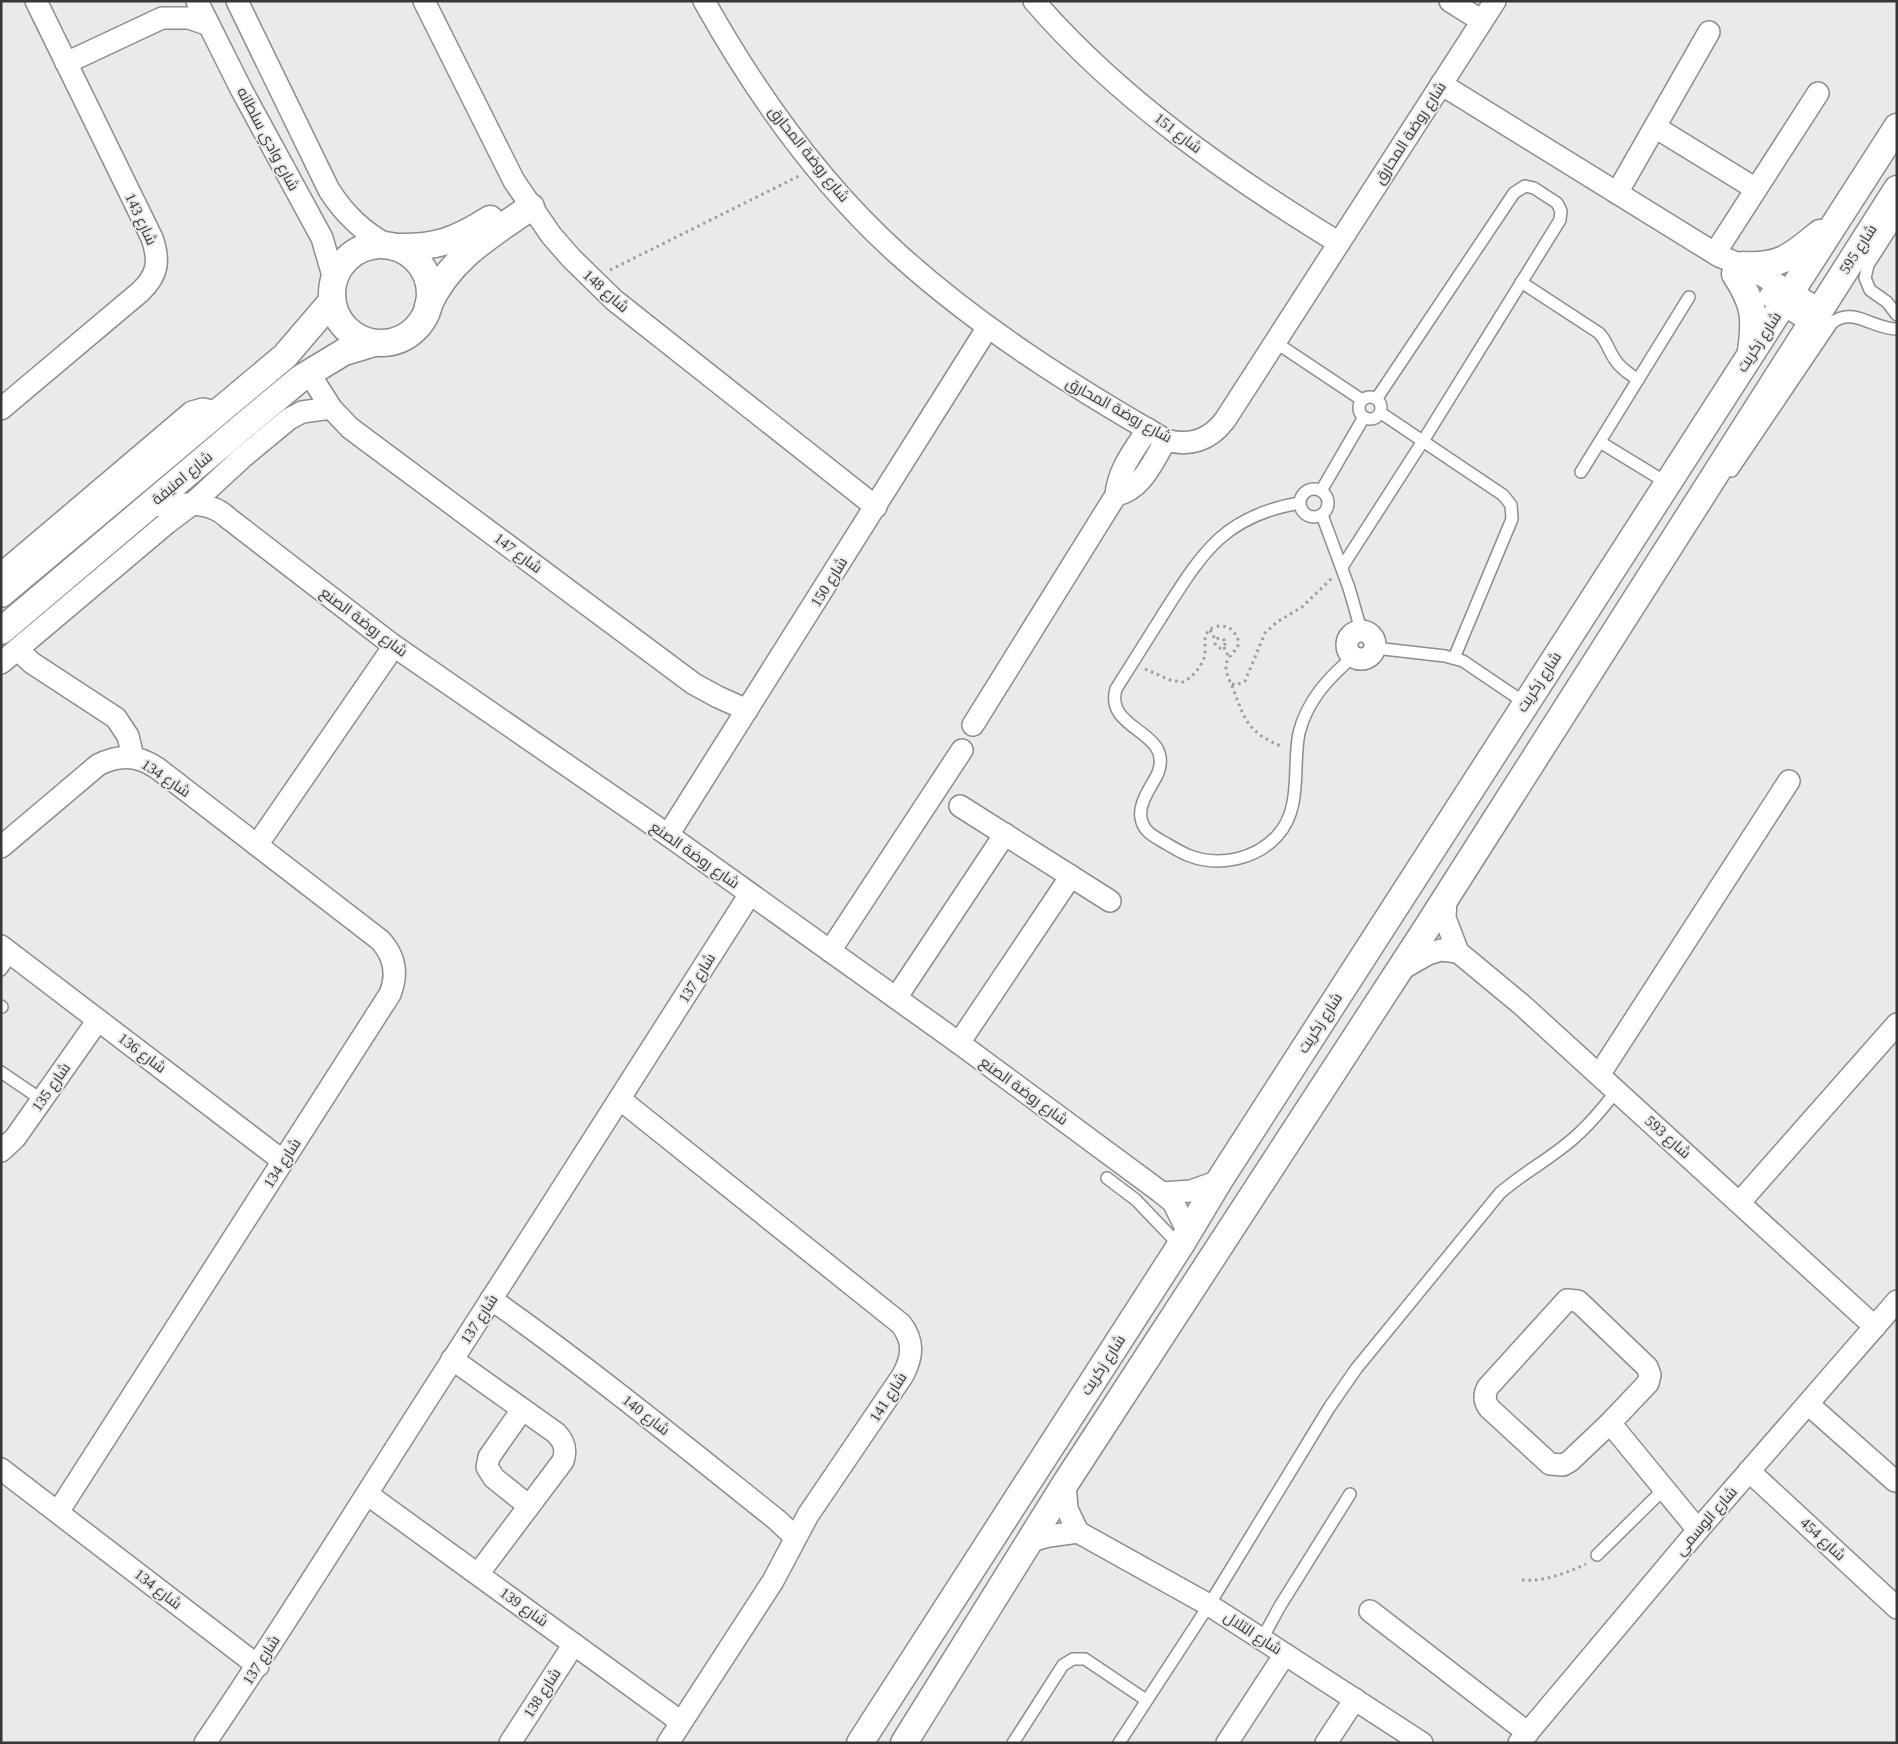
<svg xmlns="http://www.w3.org/2000/svg" width="1898" height="1744" font-family="'Times New Roman',Cairo,serif">
  <style>
    .lines { fill: none; stroke-linecap: round; stroke-linejoin: round }
    .service-casing { stroke: #8d8d8f; stroke-width: 14 }
    .minor-casing { stroke: #8d8d8f; stroke-width: 24 }
    .tertiary-casing { stroke: #8d8d8f; stroke-width: 29 }
    .path { stroke: #9c9d9d; stroke-width: 3; stroke-dasharray: 2.5 4; stroke-linecap: butt }
    .service { stroke: #fff; stroke-width: 11 }
    .minor { stroke: #fff; stroke-width: 21 }
    .tertiary { stroke: #fff; stroke-width: 26 }
    .labels { text-anchor: middle; dominant-baseline: central; stroke-width: 4; stroke-linejoin: round; paint-order: stroke }
    .street-label { font-size: 15px; fill: #373737; stroke: #e9eaeb }
  </style>
  <rect width="100%" height="100%" fill="#e9eaeb"/>
  <g class="lines">
    <!-- service casing -->
    <g class="service-casing">
      <g id="service">
        <polyline points="1897,220 1868,265 1865,278 1870,290 1887,302 1897,315"/>
        <path d="M1521,282L1599,333C1607,341 1609,352 1616,361C1621,369 1630,374 1638,380"/>
        <polyline points="1275,342 1362,400"/>
        <circle cx="1370" cy="408" r="11"/>
        <polyline points="1381,413 1503,495 1511,505 1512,519 1454,658"/>
        <polyline points="1600,442 1667,483"/>
        <path d="M1732,471L1832,323C1852,306 1873,329 1897,329"/>
        <polyline points="1581,472 1689,297"/>
        <circle cx="1314" cy="503" r="14"/>
        <polyline points="1321,491 1364,417"/>
        <path d="M1299,503C1226,516 1204,550 1167,608C1150,635 1133,662 1116,689C1104,731 1174,730 1158,773C1152,786 1138,803 1141,818C1143,832 1155,837 1167,844C1174,848 1182,853 1190,856C1220,867 1256,859 1277,836C1303,808 1292,767 1299,733C1307,701 1328,678 1353,657"/>
        <polyline points="1322,515 1349,588 1361,630"/>
        <polyline points="1342,567 1423,441 1560,220 1561,211 1557,203 1534,188 1525,186 1514,193 1377,398"/>
        <polyline points="1375,648 1445,656 1463,661 1525,703"/>
        <polyline points="1,970 12,954"/>
        <polyline points="1,1006 2,1007"/>
        <polyline points="1,1072 42,1100"/>
        <polyline points="1107,1178 1136,1200 1180,1246"/>
        <polyline points="1597,1555 1664,1489"/>
        <polyline points="1262,1639 1280,1606 1350,1494"/>
        <polyline points="1013,1743 1063,1665 1073,1659 1085,1659 1146,1700"/>
        <path d="M1119,1743L1209,1605L1329,1408L1356,1369L1500,1193C1524,1172 1552,1158 1575,1137C1591,1123 1604,1107 1617,1090"/>
      </g>
    </g>
    <!-- minor casing -->
    <g class="minor-casing">
      <g id="minor">
        <polyline points="197,1 241,89 322,238 334,279"/>
        <path d="M237,1L329,190C345,215 363,232 389,246"/>
        <polyline points="424,1 514,181 551,235 571,258 614,300 876,507"/>
        <path d="M704,1C756,94 820,184 899,255C980,328 1072,386 1166,440C1190,447 1210,440 1225,420L1495,1"/>
        <path d="M1034,1C1119,99 1228,175 1339,243"/>
        <polyline points="1450,1 1482,21"/>
        <polyline points="66,63 162,18 189,18 209,25"/>
        <polyline points="1441,84 1719,256 1749,268 1819,309"/>
        <polyline points="1655,127 1756,189"/>
        <polyline points="1617,193 1709,32"/>
        <polyline points="1715,253 1818,93"/>
        <polyline points="1770,296 1811,322"/>
        <polyline points="309,373 331,408 350,428 694,684 718,697 747,710"/>
        <path d="M1,409L140,292C158,275 160,261 152,238L36,1"/>
        <path d="M1116,495C1142,490 1153,461 1166,440"/>
        <path d="M149,506C173,505 209,498 228,518L394,646L668,835L959,1043L1162,1193L1173,1202L1188,1232"/>
        <polyline points="1,574 192,412 203,409 217,412"/>
        <circle cx="1361" cy="645" r="14"/>
        <polyline points="18,650 32,663 116,718 128,736 133,757"/>
        <polyline points="1,663 167,523 191,505 243,457 289,419 302,412 331,408"/>
        <path d="M973,725L1116,495C1118,470 1134,450 1148,429"/>
        <polyline points="960,806 1110,901"/>
        <polyline points="668,835 988,327"/>
        <polyline points="257,845 394,646"/>
        <path d="M1,847L98,765C119,754 138,755 157,768L380,940C395,956 398,974 390,994L58,1512"/>
        <polyline points="1446,898 1445,918 1458,952 1522,1005 1875,1327"/>
        <polyline points="1,946 283,1161"/>
        <polyline points="830,951 962,750"/>
        <polyline points="1400,970 1428,954 1441,950 1458,952"/>
        <polyline points="896,998 1005,834"/>
        <polyline points="959,1043 1071,876"/>
        <polyline points="1599,1075 1789,781"/>
        <path d="M621,1100L901,1324C914,1341 913,1356 903,1375L808,1515L773,1581L668,1743"/>
        <polyline points="1,1151 15,1138 98,1020"/>
        <polyline points="1162,1193 1191,1191 1219,1181"/>
        <polyline points="1740,1202 1897,1024"/>
        <path d="M491,1299C590,1369 683,1445 777,1520L795,1537"/>
        <path d="M1567,1300L1578,1301L1647,1367L1650,1375L1648,1383L1610,1423L1570,1461L1563,1465L1550,1464L1489,1408C1484,1401 1484,1394 1488,1387Z"/>
        <path d="M452,1359L556,1433C564,1441 567,1449 563,1461L478,1574"/>
        <polyline points="1808,1404 1895,1481"/>
        <polyline points="522,1410 489,1457 487,1467 494,1478 529,1506"/>
        <polyline points="1610,1423 1698,1530"/>
        <polyline points="1,1469 258,1666"/>
        <polyline points="1749,1471 1897,1608"/>
        <polyline points="1065,1484 1067,1509 1078,1532 1209,1605 1422,1743"/>
        <polyline points="367,1494 681,1722"/>
        <polyline points="1031,1541 1049,1536 1078,1532"/>
        <polyline points="1370,1611 1528,1733"/>
        <path d="M205,1743C291,1617 370,1487 453,1359C552,1204 652,1050 750,894"/>
        <polyline points="510,1743 574,1644"/>
        <polyline points="1227,1743 1285,1654"/>
        <polyline points="1326,1743 1355,1699"/>
        <polyline points="1519,1743 1698,1530 1897,1301"/>
      </g>
    </g>
    <!-- tertiary casing -->
    <g class="tertiary-casing">
      <g id="tertiary">
        <circle cx="381" cy="294" r="49"/>
        <path d="M395,247C435,248 456,241 490,219"/>
        <path d="M1743,265C1781,267 1792,256 1820,233"/>
        <path d="M1735,274C1754,303 1756,317 1751,351"/>
        <path d="M428,306C450,258 489,236 531,207"/>
        <polyline points="1,594 285,356 332,301"/>
        <polyline points="1,631 254,417 301,378 344,352 374,343"/>
        <polyline points="860,1743 1180,1246 1219,1181 1897,127"/>
        <polyline points="904,1743 1065,1484 1426,929 1897,189"/>
      </g>
    </g>
    <!-- path -->
    <g class="path">
      <polyline points="610,270 799,176"/>
      <polyline points="1210,630 1216,641"/>
      <circle cx="1220" cy="643" r="5"/>
      <polyline points="1224,647 1229,658"/>
      <path d="M1145,669L1170,680L1183,682C1192,678 1200,668 1204,658C1208,646 1199,633 1215,627C1221,625 1225,626 1231,629C1251,650 1224,651 1226,669C1227,677 1232,685 1234,691C1246,724 1250,733 1283,747"/>
      <polyline points="1232,684 1236,685 1245,681 1265,633 1277,622 1302,607 1332,578"/>
      <path d="M1522,1580C1544,1582 1566,1573 1586,1564"/>
    </g>
    <!-- service -->
    <use href="#service" class="service"/>
    <!-- minor -->
    <use href="#minor" class="minor"/>
    <!-- tertiary -->
    <use href="#tertiary" class="tertiary"/>
  </g>
  <g class="labels">
    <!-- street labels -->
    <g class="street-label">
      <text transform="translate(1178 133) rotate(38)">شارع 151</text>
      <text transform="translate(1410 133) rotate(-57)">شارع روضة المحارق</text>
      <text transform="translate(268 139) rotate(62)">شارع وادي سلطانه</text>
      <text transform="translate(809 154) rotate(51)">شارع روضة المحارق</text>
      <text transform="translate(141 219) rotate(65)">شارع 143</text>
      <text transform="translate(1858 249) rotate(-57)">شارع 595</text>
      <text transform="translate(606 291) rotate(42)">شارع 148</text>
      <text transform="translate(1759 342) rotate(-57)">شارع زكريت</text>
      <text transform="translate(1119 410) rotate(29)">شارع روضة المحارق</text>
      <text transform="translate(182 478) rotate(-40)">شارع امنيفة</text>
      <text transform="translate(518 553) rotate(37)">شارع 147</text>
      <text transform="translate(829 582) rotate(-58)">شارع 150</text>
      <text transform="translate(364 622) rotate(37)">شارع روضة الصنع</text>
      <text transform="translate(1539 682) rotate(-57)">شارع زكريت</text>
      <text transform="translate(166 778) rotate(34)">شارع 134</text>
      <text transform="translate(695 855) rotate(35)">شارع روضة الصنع</text>
      <text transform="translate(697 978) rotate(-58)">شارع 137</text>
      <text transform="translate(1320 1023) rotate(-57)">شارع زكريت</text>
      <text transform="translate(142 1053) rotate(37)">شارع 136</text>
      <text transform="translate(51 1087) rotate(-55)">شارع 135</text>
      <text transform="translate(1024 1091) rotate(36)">شارع روضة الصنع</text>
      <text transform="translate(1668 1137) rotate(42)">شارع 593</text>
      <text transform="translate(282 1163) rotate(-57)">شارع 134</text>
      <text transform="translate(479 1319) rotate(-57)">شارع 137</text>
      <text transform="translate(1103 1365) rotate(-57)">شارع زكريت</text>
      <text transform="translate(888 1397) rotate(-57)">شارع 141</text>
      <text transform="translate(646 1415) rotate(38)">شارع 140</text>
      <text transform="translate(1706 1521) rotate(-49)">شارع الوسمي</text>
      <text transform="translate(1823 1539) rotate(43)">شارع 454</text>
      <text transform="translate(158 1589) rotate(38)">شارع 134</text>
      <text transform="translate(524 1607) rotate(36)">شارع 139</text>
      <text transform="translate(1253 1633) rotate(33)">شارع التلال</text>
      <text transform="translate(261 1660) rotate(-57)">شارع 137</text>
      <text transform="translate(542 1693) rotate(-57)">شارع 138</text>
    </g>
  </g>
  <!-- border -->
  <rect width="1898" height="1744" fill="none" stroke="#373737" stroke-width="5"/>
</svg>
